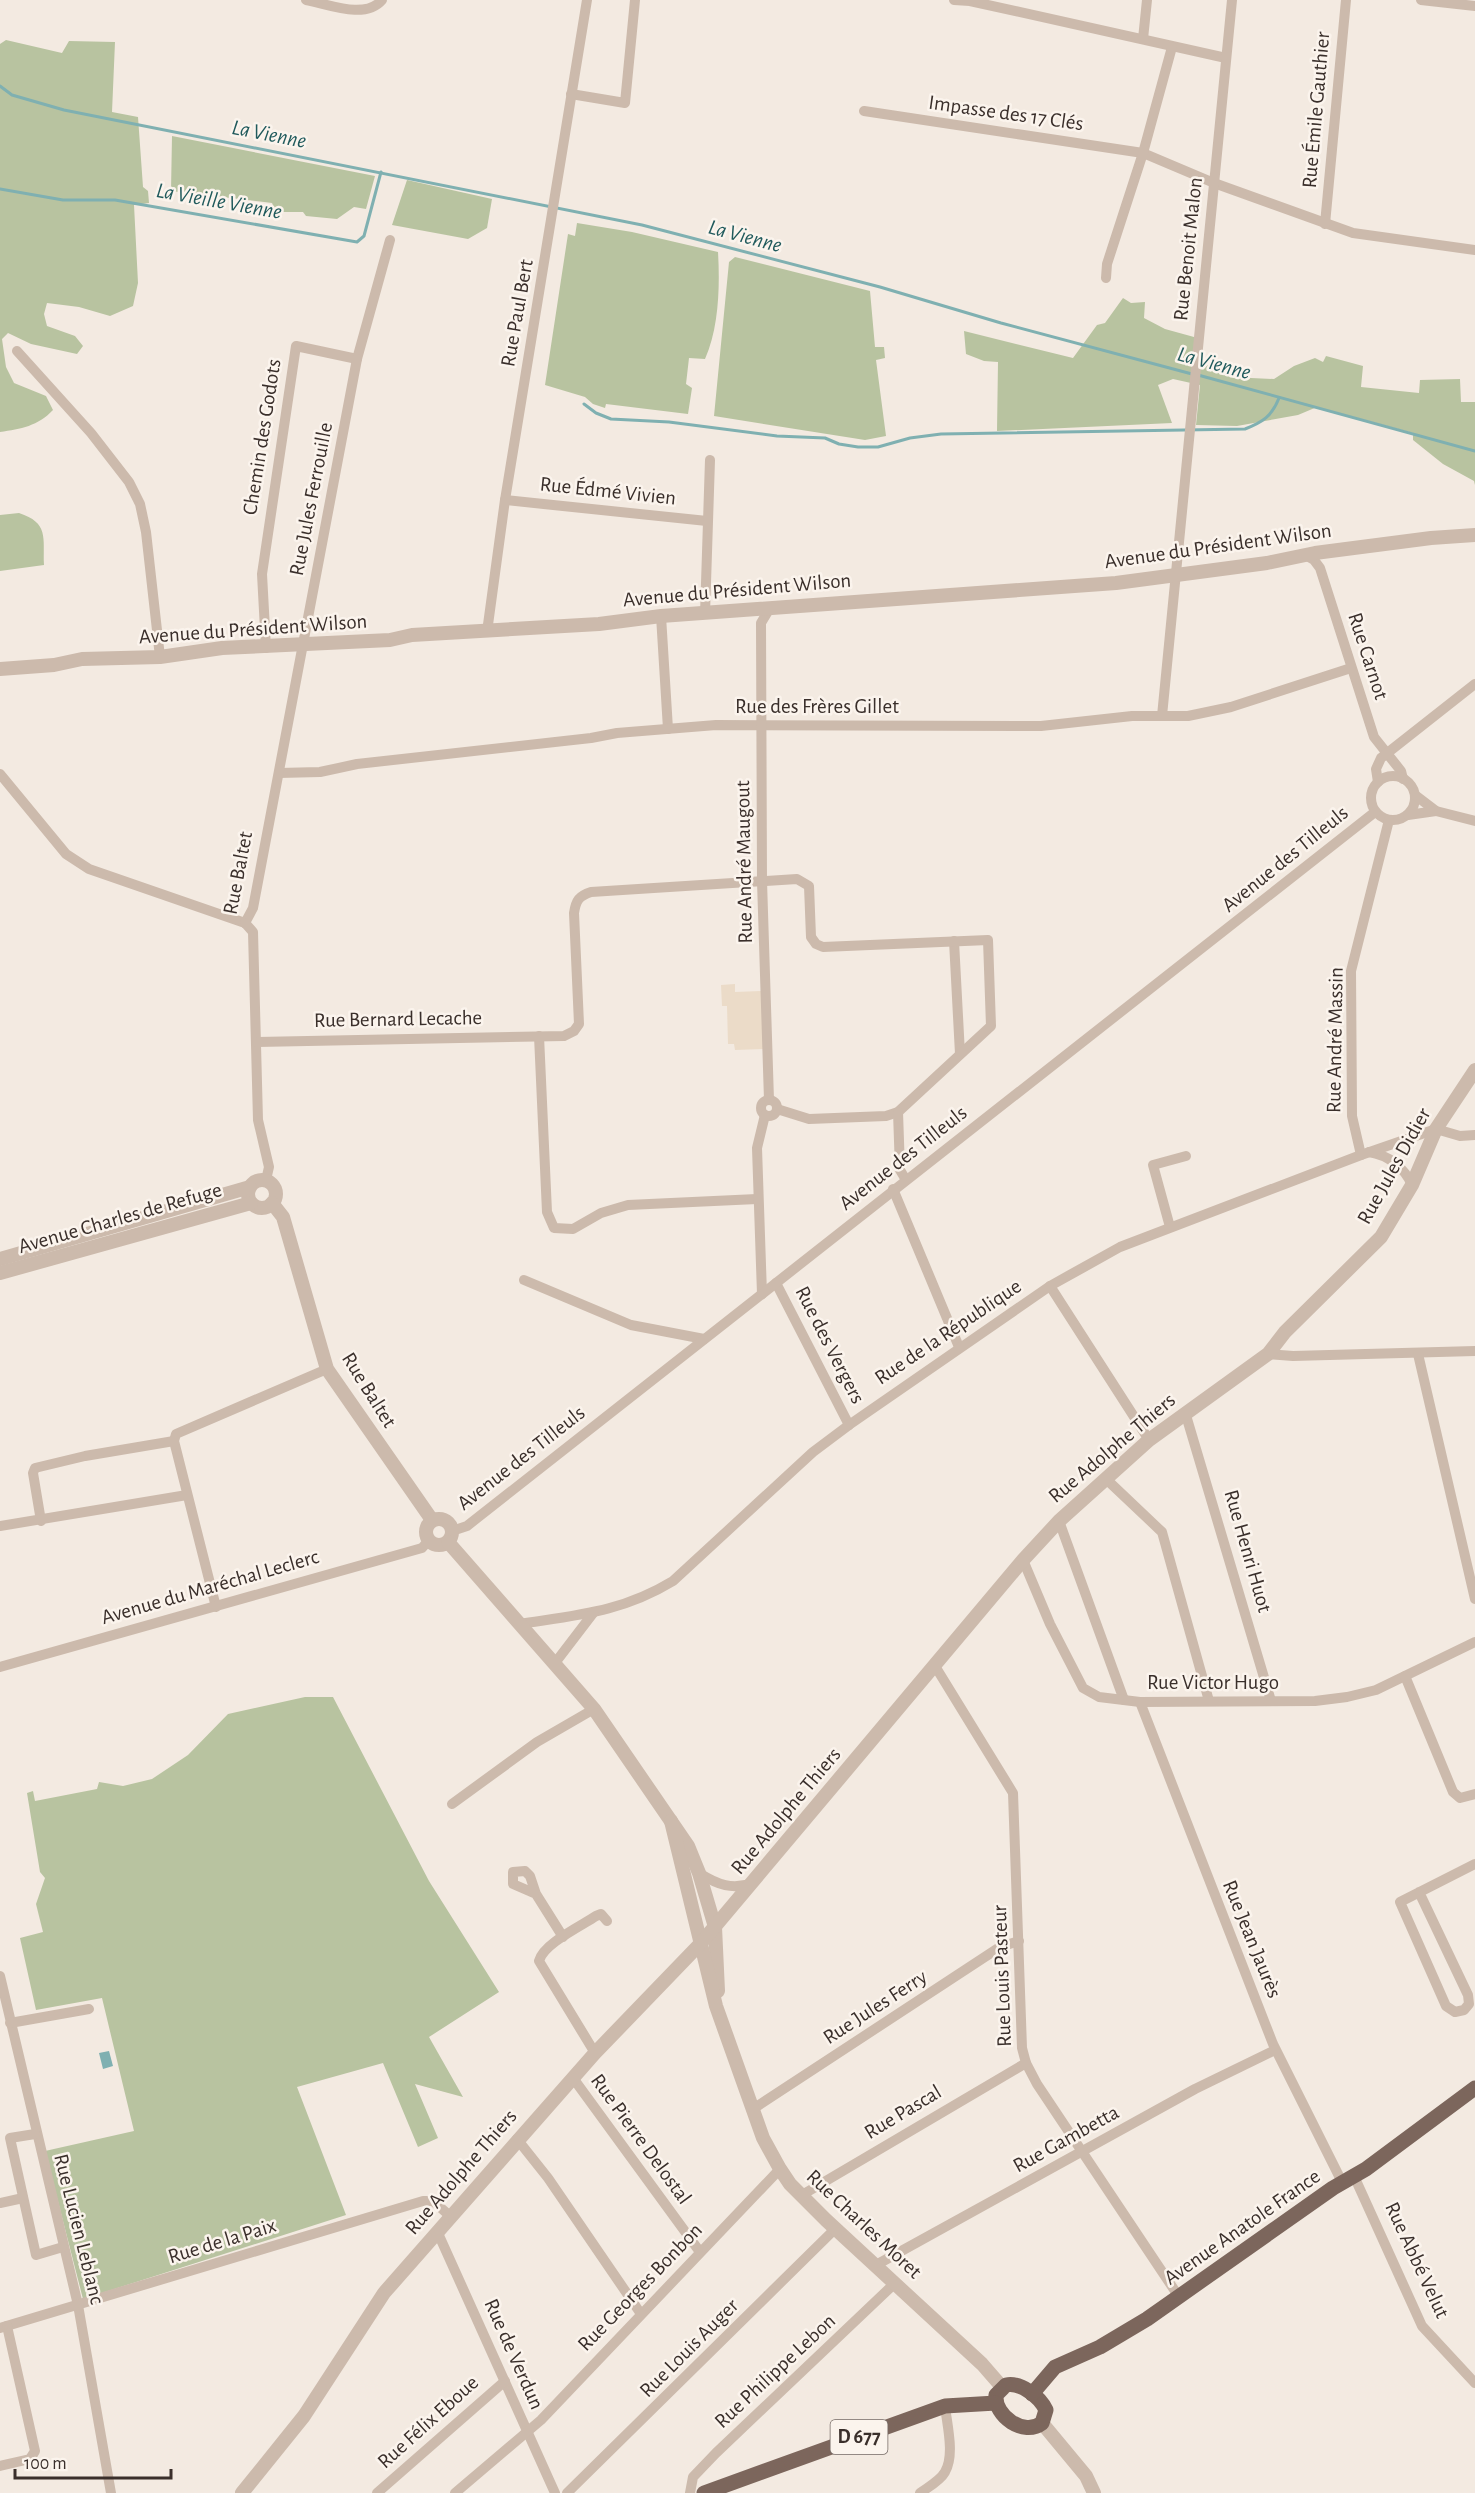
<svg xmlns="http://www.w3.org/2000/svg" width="1475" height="2493" font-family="'Alegreya Sans',sans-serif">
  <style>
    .green { fill: #b8c3a0 }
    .plaza { fill: #ebdbc8 }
    .water { fill: #7fb0b1 }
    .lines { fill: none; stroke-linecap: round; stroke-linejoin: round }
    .stream { stroke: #7fb0b1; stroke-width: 3 }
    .minor { stroke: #ccbaac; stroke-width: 10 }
    .tertiary { stroke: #ccbaac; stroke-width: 14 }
    .primary { stroke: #7c665c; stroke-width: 15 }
    .labels { text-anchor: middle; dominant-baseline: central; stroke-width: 5; stroke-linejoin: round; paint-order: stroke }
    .shield { fill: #fbf4ed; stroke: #746a65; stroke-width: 1.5 }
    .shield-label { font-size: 20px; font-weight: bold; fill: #3a2f2b }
    .street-label { font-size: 21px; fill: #3a2f2b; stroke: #fbf4ed }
    .water-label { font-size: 22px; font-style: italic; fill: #205a5c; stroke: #fbf4ed }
  </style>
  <rect width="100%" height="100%" fill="#f3eae1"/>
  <!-- green -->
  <g class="green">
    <path d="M6,40L62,53L69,41L115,42L112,112L138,117L143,187L148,191L149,203L134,205L138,283L133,306L110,316L79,307L47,303L44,314L47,326L75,336L83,346L77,354L31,344L8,333L2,339L6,367L14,383L46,396L53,410C38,426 21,429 0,432V44Z"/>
    <polygon points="172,136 375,176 366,209 354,207 337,219 306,216 303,212 276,212 272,203 171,191"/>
    <polygon points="407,180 492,199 487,228 468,239 392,225"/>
    <path d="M577,223L632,232L718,252C720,285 719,328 705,359L689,358L686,384L692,388L688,414L606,404L605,408L593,404L585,397L545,385L568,234L575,236Z"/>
    <polygon points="735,257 870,291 875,347 884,347 885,358 876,360 886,436 865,440 714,416 729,262"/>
    <polygon points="1123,298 1131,303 1145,302 1144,318 1165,329 1194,337 1204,364 1251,378 1274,379 1294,366 1315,358 1323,362 1326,356 1363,366 1361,387 1419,393 1420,380 1460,379 1461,402 1475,402 1475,485 1474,481 1443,464 1413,440 1413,433 1317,407 1298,415 1237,426 1196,425 1200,385 1173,379 1158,385 1172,423 997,431 998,362 984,361 966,354 964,331 1073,358 1097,325 1105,323"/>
    <path d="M19,513C49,523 43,537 44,565L0,571V515Z"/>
    <polygon points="305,1697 333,1697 429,1881 499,1992 429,2037 463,2097 415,2084 438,2138 418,2147 383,2063 297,2087 346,2215 83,2299 45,2151 134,2131 102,1998 36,2010 20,1938 43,1932 36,1904 45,1878 40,1872 27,1793 33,1791 35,1801 97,1789 99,1782 123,1786 152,1779 188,1755 228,1714"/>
  </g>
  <!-- plaza -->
  <polygon class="plaza" points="735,984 735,992 761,991 764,1049 735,1050 734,1044 728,1044 727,1006 722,1006 721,985"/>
  <!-- water -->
  <polygon class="water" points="109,2051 113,2066 103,2069 99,2053"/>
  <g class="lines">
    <!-- stream -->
    <g class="stream">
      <polyline points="0,86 12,95 64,110 642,225 880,287 1001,323 1192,374"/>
      <polyline points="0,189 63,200 115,200 357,242 364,236 381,172"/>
      <polyline points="1198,375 1475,451"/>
      <path d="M584,404L596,413L611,419L669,422L777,436L825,438L839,444L858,447H878L910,438L941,434L1245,429C1263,422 1272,416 1279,398"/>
    </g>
    <!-- minor -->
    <g class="minor">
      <path d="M306,0C328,4 365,20 382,0"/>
      <polyline points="954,0 970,1 1226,58"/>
      <polyline points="1421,0 1475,6"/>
      <polyline points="1143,39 1147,0"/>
      <polyline points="571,94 625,103 635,0"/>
      <polyline points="864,111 1143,153 1214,183 1353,233 1475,250"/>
      <polyline points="1325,224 1346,0"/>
      <polyline points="1106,278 1107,264 1143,153 1172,47"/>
      <polyline points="17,351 91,433 129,482 140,504 146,532 160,657"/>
      <polyline points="505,500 707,521"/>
      <polyline points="1305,555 1314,560 1320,568 1374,737 1401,771 1403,779"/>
      <polyline points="705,614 710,460"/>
      <polyline points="661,616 668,729"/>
      <polyline points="487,632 505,500 587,0"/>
      <polyline points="266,648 262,574 296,346 357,359 390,240"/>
      <polyline points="1162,716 1232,0"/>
      <polyline points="279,773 320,772 357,764 591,738 617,733 716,725 1041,726 1132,716 1188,716 1231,707 1351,668"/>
      <polyline points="0,774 66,854 89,869 245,923"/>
      <circle cx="1393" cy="798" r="22"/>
      <polyline points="1378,782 1376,769 1381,758 1475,684"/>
      <polyline points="1415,795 1436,811 1475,821"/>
      <polyline points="1408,815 1436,811"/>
      <polyline points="245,923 253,908 357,359"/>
      <polyline points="245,923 253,932 258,1120 269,1167 266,1180"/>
      <polyline points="954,941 960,1054"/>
      <polyline points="539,1036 547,1212 554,1228 573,1229 601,1213 628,1205 757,1199"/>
      <path d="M257,1042L564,1036L574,1031L579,1024L574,913C576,900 579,896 591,892L797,879L809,886L811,937L816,944L823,947L988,940L991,1026L898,1112L886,1116L809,1119L777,1109"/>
      <circle cx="769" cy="1108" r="8"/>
      <polyline points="769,1100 762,881 761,623 770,608"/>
      <polyline points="898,1112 900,1170 906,1180"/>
      <path d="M1369,1152C1388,1155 1404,1167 1412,1185"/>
      <polyline points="1361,1155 1352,1116 1351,971 1389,820"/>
      <polyline points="893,1189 959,1347"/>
      <polyline points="1170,1227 1153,1165 1186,1156"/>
      <polyline points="524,1280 631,1325 704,1339"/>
      <polyline points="776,1283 849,1425"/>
      <polyline points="1050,1286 1149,1440"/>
      <polyline points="762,1294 757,1148 765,1115"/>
      <polyline points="1268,1354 1293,1356 1475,1351"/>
      <polyline points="1418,1354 1475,1599"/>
      <polyline points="1185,1412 1271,1701"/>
      <polyline points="1105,1478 1162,1532 1209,1701"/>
      <polyline points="41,1521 33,1473 35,1468 85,1456 174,1441"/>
      <polyline points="1059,1521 1124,1700"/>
      <polyline points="0,1526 187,1495"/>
      <polyline points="452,1531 467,1526 1375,812"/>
      <polyline points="1023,1560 1050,1624 1083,1688 1099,1697 1140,1702 1315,1701 1347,1697 1376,1690 1475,1642"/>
      <polyline points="216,1607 174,1441 176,1434 327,1369"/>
      <path d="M520,1624C578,1615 622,1612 673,1581L813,1452L849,1425L1050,1286L1120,1247L1361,1155L1436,1129L1460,1136L1475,1135"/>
      <polyline points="555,1663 594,1612"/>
      <polyline points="935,1666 1013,1793 1022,2048 1026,2063 1037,2084 1179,2297"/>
      <polyline points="0,1667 422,1548 429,1540"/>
      <polyline points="1405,1676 1453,1792 1460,1798 1475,1794"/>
      <polyline points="1140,1702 1273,2044 1342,2182"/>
      <polyline points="452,1804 537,1742 594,1709"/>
      <path d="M699,1873C718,1885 732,1890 753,1883"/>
      <polyline points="1419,1892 1468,1995 1469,2004 1464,2010 1455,2012 1446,2006 1400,1902 1475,1864"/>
      <polyline points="536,1894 513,1884 513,1872 525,1871 530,1876 536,1894 563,1937"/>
      <polyline points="0,1976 78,2305 111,2493"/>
      <polyline points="10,2023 89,2009"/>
      <path d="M595,2053L539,1961C543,1944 581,1926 596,1916L601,1914L607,1921"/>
      <polyline points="573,2078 700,2252"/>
      <polyline points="753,2109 1000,1947 1019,1941"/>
      <polyline points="35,2134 10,2138 36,2255 63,2247"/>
      <polyline points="517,2139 548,2178 641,2314"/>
      <polyline points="1354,2176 1422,2326 1475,2383"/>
      <polyline points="802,2195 1026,2063"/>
      <polyline points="0,2203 23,2198"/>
      <polyline points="437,2231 555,2493"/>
      <polyline points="876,2265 1195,2089 1275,2050"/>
      <polyline points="0,2328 423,2201 433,2201 450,2216"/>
      <polyline points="0,2466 30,2459 35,2451 7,2326"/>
      <polyline points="377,2493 505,2381"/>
      <polyline points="455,2493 541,2420 780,2169"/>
      <polyline points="567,2493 836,2228"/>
      <polyline points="690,2493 693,2477 716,2453 895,2283"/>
      <path d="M920,2493C928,2487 940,2481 945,2472C955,2455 947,2425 945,2406"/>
    </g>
    <!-- tertiary -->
    <g class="tertiary">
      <polyline points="0,669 54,665 82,659 160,657 222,648 390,640 412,635 599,624 661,616 1116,583 1267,563 1315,553 1431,538 1475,535"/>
      <circle cx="262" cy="1194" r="14"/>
      <polyline points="272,1203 283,1217 327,1369 432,1520"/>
      <polyline points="0,1259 250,1187"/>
      <polyline points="0,1273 251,1203"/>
      <circle cx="439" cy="1532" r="13"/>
      <polyline points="448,1542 594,1709 688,1846 699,1873 715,1927 718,1991"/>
      <polyline points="671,1821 716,2006 763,2138 780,2169 790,2184 826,2220 982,2364 1002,2387"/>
      <polyline points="1042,2423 1086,2476 1094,2493"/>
      <polyline points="242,2493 304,2416 384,2293 595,2053 701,1943 1023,1560 1059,1521 1149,1440 1268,1354 1285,1332 1381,1237 1412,1185 1436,1129 1475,1070"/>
    </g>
    <!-- primary -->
    <g class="primary">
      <path d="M1006,2385C1021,2382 1040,2397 1046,2410L1042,2423C1024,2437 994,2416 996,2395Z"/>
      <polyline points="1032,2394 1055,2367 1100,2347 1147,2319 1333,2188 1366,2169 1475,2088"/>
      <polyline points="704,2493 945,2406 996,2403"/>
    </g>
  </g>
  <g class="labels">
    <!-- shield labels -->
    <rect class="shield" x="830.5" y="2420" width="57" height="34" rx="4.5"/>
    <g class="shield-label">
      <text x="859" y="2437">D 677</text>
    </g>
    <!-- street labels -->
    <g class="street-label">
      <text transform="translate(1316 110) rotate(-85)">Rue Émile Gauthier</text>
      <text transform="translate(1006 113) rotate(8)">Impasse des 17 Clés</text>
      <text transform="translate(1188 249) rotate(-84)">Rue Benoit Malon</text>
      <text transform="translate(517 313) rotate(-80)">Rue Paul Bert</text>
      <text transform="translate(262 437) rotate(-81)">Chemin des Godots</text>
      <text transform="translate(608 491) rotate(6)">Rue Édmé Vivien</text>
      <text transform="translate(311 499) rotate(-79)">Rue Jules Ferrouille</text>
      <text transform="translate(1218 546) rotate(-8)">Avenue du Président Wilson</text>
      <text transform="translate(737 590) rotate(-5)">Avenue du Président Wilson</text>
      <text transform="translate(253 629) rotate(-4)">Avenue du Président Wilson</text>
      <text transform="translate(1368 656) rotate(72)">Rue Carnot</text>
      <text x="817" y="706">Rue des Frères Gillet</text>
      <text transform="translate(1285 859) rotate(-39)">Avenue des Tilleuls</text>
      <text transform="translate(744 862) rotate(-91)">Rue André Maugout</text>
      <text transform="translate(238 873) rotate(-79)">Rue Baltet</text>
      <text transform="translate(398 1019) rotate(-1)">Rue Bernard Lecache</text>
      <text transform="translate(1335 1040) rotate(-89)">Rue André Massin</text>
      <text transform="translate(903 1158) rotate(-38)">Avenue des Tilleuls</text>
      <text transform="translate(1394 1166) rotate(-61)">Rue Jules Didier</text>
      <text transform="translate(120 1218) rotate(-16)">Avenue Charles de Refuge</text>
      <text transform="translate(948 1332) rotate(-34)">Rue de la République</text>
      <text transform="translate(830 1345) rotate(63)">Rue des Vergers</text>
      <text transform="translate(369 1390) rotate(58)">Rue Baltet</text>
      <text transform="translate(1112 1448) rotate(-40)">Rue Adolphe Thiers</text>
      <text transform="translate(521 1458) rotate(-38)">Avenue des Tilleuls</text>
      <text transform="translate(1248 1551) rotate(74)">Rue Henri Huot</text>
      <text transform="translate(210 1587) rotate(-16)">Avenue du Maréchal Leclerc</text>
      <text x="1213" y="1682">Rue Victor Hugo</text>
      <text transform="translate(786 1811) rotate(-50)">Rue Adolphe Thiers</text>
      <text transform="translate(1252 1939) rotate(68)">Rue Jean Jaurès</text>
      <text transform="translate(1002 1976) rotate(-92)">Rue Louis Pasteur</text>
      <text transform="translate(875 2007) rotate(-33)">Rue Jules Ferry</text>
      <text transform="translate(903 2112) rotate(-31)">Rue Pascal</text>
      <text transform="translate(641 2139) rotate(54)">Rue Pierre Delostal</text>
      <text transform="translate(1066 2139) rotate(-29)">Rue Gambetta</text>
      <text transform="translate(461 2172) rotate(-49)">Rue Adolphe Thiers</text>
      <text transform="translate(864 2224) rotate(43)">Rue Charles Moret</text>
      <text transform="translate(1242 2227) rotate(-35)">Avenue Anatole France</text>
      <text transform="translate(79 2229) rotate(76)">Rue Lucien Leblanc</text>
      <text transform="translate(222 2241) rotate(-17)">Rue de la Paix</text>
      <text transform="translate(1417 2260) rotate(65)">Rue Abbé Velut</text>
      <text transform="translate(640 2287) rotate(-46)">Rue Georges Bonbon</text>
      <text transform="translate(689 2348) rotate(-45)">Rue Louis Auger</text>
      <text transform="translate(514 2354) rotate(66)">Rue de Verdun</text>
      <text transform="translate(775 2371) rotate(-43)">Rue Philippe Lebon</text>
      <text transform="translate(428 2422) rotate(-42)">Rue Félix Eboue</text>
    </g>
    <!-- water labels -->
    <g class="water-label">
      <text transform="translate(269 134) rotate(11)">La Vienne</text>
      <text transform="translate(219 201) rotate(10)">La Vieille Vienne</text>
      <text transform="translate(745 236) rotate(15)">La Vienne</text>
      <text transform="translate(1214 363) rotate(15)">La Vienne</text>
    </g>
  </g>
  <!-- scale -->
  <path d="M15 2469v9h156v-9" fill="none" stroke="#3a2f2b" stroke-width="3"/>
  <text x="24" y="2469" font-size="18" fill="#3a2f2b" stroke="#fbf4ed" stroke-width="4.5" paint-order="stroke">100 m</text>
</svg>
